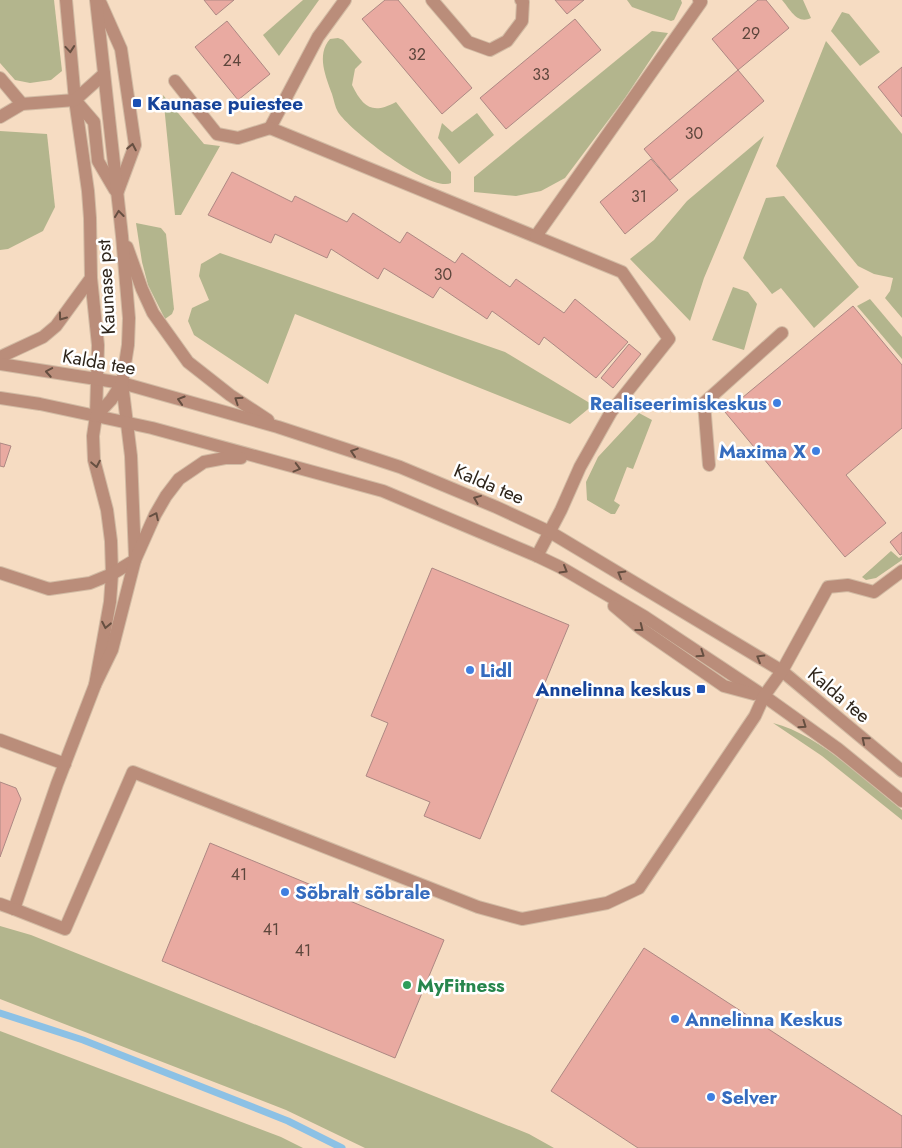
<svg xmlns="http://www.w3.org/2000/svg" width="902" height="1148" font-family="Jost,sans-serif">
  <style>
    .green { fill: #b3b58d }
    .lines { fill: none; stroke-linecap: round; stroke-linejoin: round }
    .stream { stroke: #8cc1e5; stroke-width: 7 }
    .building { fill: #e9aaa1; stroke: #ad8883 }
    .minor-casing { stroke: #d2bba4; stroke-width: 14 }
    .minor { stroke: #ba8d7a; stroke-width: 12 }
    .oneway { stroke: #664f41 }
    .transit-dot { fill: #1a4fb4; stroke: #fff; stroke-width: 2 }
    .shop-dot { fill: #3f7fe0; stroke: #fff; stroke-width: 2 }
    .leisure-dot { fill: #2e9e5b; stroke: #fff; stroke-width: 2 }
    .labels { text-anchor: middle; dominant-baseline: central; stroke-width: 5; stroke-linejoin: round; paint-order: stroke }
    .number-label { font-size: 16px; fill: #5d463c }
    .transit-label { font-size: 19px; font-weight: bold; fill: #164399; stroke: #fff; text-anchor: start }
    .street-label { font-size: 19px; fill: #2e251b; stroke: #fff }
    .shop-label { font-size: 19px; font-weight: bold; fill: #366cbe; stroke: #fff; text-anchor: start }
    .leisure-label { font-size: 19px; font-weight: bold; fill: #27864d; stroke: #fff; text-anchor: start }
  </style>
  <rect width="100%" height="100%" fill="#f6dcc2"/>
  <!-- green -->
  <g class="green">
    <polygon points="0,0 54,0 62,71 51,80 30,83 15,80 0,63"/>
    <polygon points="303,0 319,0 279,56 263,35"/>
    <polygon points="627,0 681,0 682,3 674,20 671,21 632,7"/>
    <path d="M782,0H803L811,18C797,25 790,9 782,0Z"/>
    <polygon points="842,12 849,14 880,52 860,66 831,31"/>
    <polygon points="652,31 668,33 625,98 565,178 541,191 516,196 474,192 474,177"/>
    <path d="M338,38L343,40L362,62L355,69L352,85C363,107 372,115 396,102L451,172V183C431,193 350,131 338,112C335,107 334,100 332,94C326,77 316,55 330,39Z"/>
    <polygon points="826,41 902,134 902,318 885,298 890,291 893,278 874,274 858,266 776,166"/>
    <polygon points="163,95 204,144 220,146 181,215 175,215"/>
    <polygon points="477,113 494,135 459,164 438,138 442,123 452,132"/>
    <polygon points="0,131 47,134 55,207 43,231 8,249 0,250"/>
    <polygon points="764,136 704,278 690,321 630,259 654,240 687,201"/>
    <polygon points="784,196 859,287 814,328 781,288 772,294 743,258 766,198"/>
    <polygon points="136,223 161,228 166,234 174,309 172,314 165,319 148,285 142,262"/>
    <polygon points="220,253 505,352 593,405 570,424 295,314 268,384 194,335 188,321 192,308 209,300 199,276 201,264"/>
    <polygon points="733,287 748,292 757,304 744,350 712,340"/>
    <polygon points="870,299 902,337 902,359 857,306"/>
    <polygon points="639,413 652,420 633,469 627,467 614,501 620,505 615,514 611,514 587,500 586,482 598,457"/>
    <polygon points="891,551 899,558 902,556 902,560 876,578 866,580 862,577"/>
    <path d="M773,723C818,734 866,781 902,810V820L822,756Z"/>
    <polygon points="0,926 31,935 529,1134 554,1148 365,1148 286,1110 0,999"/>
    <polygon points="0,1031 281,1137 303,1148 0,1148"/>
  </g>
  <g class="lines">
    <!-- stream -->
    <polyline class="stream" points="0,1013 83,1040 288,1121 342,1148"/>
  </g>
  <!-- building -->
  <g class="building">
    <polygon points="204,0 234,0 216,15"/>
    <polygon points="385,0 398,0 472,88 442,114 362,19"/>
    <polygon points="555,0 584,0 567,14"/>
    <polygon points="758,0 766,0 789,28 738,70 712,39"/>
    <polygon points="575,19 601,50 506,129 480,98"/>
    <polygon points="227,21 270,74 238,100 195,47"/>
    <polygon points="902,67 902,117 878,87"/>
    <polygon points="738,70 764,101 670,180 644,149"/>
    <polygon points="651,159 678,190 625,234 600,202"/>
    <polygon points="232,172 292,202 295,196 347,222 353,213 400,243 407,232 455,263 462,253 510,287 516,279 564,313 575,299 628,342 596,378 544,337 539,345 492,311 487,319 440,287 433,298 384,268 378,279 331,249 327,258 275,234 271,243 208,215"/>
    <polygon points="853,306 902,365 902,428 846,475 886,523 845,557 725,412"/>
    <polygon points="629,344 641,354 613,388 601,378"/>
    <polygon points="0,443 11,446 4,467 0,466"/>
    <polygon points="902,532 902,554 900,555 890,542"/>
    <polygon points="432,568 569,625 480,839 424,816 430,802 366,776 388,723 371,716"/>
    <polygon points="0,782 16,788 21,799 0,857"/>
    <polygon points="210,843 444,940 395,1058 162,961"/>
    <polygon points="644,948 902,1116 902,1148 638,1148 551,1091"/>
  </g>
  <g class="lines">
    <!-- minor casing -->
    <g class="minor-casing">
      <g id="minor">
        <polyline points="66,0 75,100 88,191 90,218 91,278 98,345 96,416 93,436 94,460 107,510 111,541 112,574 110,602 95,685"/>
        <polyline points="345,0 318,37 270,128 622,272 669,339 611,412 580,467 561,510 537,556"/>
        <polyline points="432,0 468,42 490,50 507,41 522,21 523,2 521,0"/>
        <polyline points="101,4 121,49 135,145 118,191"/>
        <polyline points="0,78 22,104"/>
        <polyline points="175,81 217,134 238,138 270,128"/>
        <polyline points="75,100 94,122 98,161 115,190"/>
        <polyline points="0,117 22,104 75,100 104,74"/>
        <polyline points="536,236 701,2 699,0"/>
        <polyline points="127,247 142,289 153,313 188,362 230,395 268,420"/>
        <polyline points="0,357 43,337 56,326 91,278"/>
        <polyline points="0,364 122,383 278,427 400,467 496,507 550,532 782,671 902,771"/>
        <polyline points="122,383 131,456 135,557"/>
        <polyline points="0,398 40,404 152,428 383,491 537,556 560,567 645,617 764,696 838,749 902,801"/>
        <polyline points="96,416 111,400 122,383 128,345 129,318 122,236 96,0"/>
        <polyline points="709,465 704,403 782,333"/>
        <polyline points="0,573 49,589 90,583 112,574 135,560"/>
        <polyline points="614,606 640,628 724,686 754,694"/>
        <polyline points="0,740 65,764"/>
        <polyline points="0,904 14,909 57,784 95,685 112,650 135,560 155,515 166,496 179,479 204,462 225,458 241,458"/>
        <polyline points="14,909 65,929 133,772 478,907 522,919 607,903 639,888 643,882 755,716 764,696 782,671 828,587 848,585 874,592 902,571"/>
      </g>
    </g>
    <!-- minor -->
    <use href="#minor" class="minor"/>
  </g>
  <!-- one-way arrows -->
  <defs><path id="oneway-chevron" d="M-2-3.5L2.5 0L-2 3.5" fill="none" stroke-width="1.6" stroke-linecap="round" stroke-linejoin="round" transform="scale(1.25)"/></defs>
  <g class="oneway">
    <use href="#oneway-chevron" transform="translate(70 49) rotate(85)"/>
    <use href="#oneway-chevron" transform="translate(132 147) rotate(-79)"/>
    <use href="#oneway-chevron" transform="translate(119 214) rotate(-97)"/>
    <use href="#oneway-chevron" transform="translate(62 317) rotate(126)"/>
    <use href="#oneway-chevron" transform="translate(49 372) rotate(-170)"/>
    <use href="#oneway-chevron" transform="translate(181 400) rotate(-163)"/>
    <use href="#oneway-chevron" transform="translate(238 400) rotate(-146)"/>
    <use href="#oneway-chevron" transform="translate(354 452) rotate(-162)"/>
    <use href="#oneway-chevron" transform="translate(96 464) rotate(79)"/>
    <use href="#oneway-chevron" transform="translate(297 468) rotate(15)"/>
    <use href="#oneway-chevron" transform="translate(477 499) rotate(-158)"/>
    <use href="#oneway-chevron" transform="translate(155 516) rotate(-64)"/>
    <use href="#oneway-chevron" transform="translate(564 570) rotate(30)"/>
    <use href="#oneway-chevron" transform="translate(621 574) rotate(-150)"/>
    <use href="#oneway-chevron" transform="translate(106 625) rotate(101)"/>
    <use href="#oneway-chevron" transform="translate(640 628) rotate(38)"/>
    <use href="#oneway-chevron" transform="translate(701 654) rotate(34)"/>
    <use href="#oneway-chevron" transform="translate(760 658) rotate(-149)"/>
    <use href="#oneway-chevron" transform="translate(803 725) rotate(35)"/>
    <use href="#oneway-chevron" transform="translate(865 740) rotate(-140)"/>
  </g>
  <!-- markers -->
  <g class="transit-dot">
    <rect x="132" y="98" width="10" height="10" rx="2.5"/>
    <rect x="696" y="684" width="10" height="10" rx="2.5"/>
  </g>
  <g class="shop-dot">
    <circle cx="777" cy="403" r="5"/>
    <circle cx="816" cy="451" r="5"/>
    <circle cx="470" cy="670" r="5"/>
    <circle cx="285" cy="892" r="5"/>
    <circle cx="675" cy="1019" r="5"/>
    <circle cx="711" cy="1097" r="5"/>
  </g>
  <circle class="leisure-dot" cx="407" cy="985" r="5"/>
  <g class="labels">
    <!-- number labels -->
    <g class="number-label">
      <text x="751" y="33">29</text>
      <text x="417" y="54">32</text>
      <text x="232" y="60">24</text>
      <text x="541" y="74">33</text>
      <text x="694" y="133">30</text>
      <text x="639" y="196">31</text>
      <text x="443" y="274">30</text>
      <text x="239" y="874">41</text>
      <text x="271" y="929">41</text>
      <text x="303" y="950">41</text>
    </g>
    <!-- transit labels -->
    <g class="transit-label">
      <text x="147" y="103">Kaunase puiestee</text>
      <text x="691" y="689" text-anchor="end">Annelinna keskus</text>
    </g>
    <!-- street labels -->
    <g class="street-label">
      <text transform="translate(106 287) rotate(-93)">Kaunase pst</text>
      <text transform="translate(99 362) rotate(10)">Kalda tee</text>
      <text transform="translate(489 484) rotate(23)">Kalda tee</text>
      <text transform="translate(839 695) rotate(40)">Kalda tee</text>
    </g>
    <!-- shop labels -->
    <g class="shop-label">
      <text x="767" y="403" text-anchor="end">Realiseerimiskeskus</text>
      <text x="806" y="451" text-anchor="end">Maxima X</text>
      <text x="480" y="670">Lidl</text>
      <text x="295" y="892">Sõbralt sõbrale</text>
      <text x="685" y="1019">Annelinna Keskus</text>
      <text x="721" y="1097">Selver</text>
    </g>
    <!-- leisure labels -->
    <g class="leisure-label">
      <text x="417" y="985">MyFitness</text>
    </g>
  </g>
</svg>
